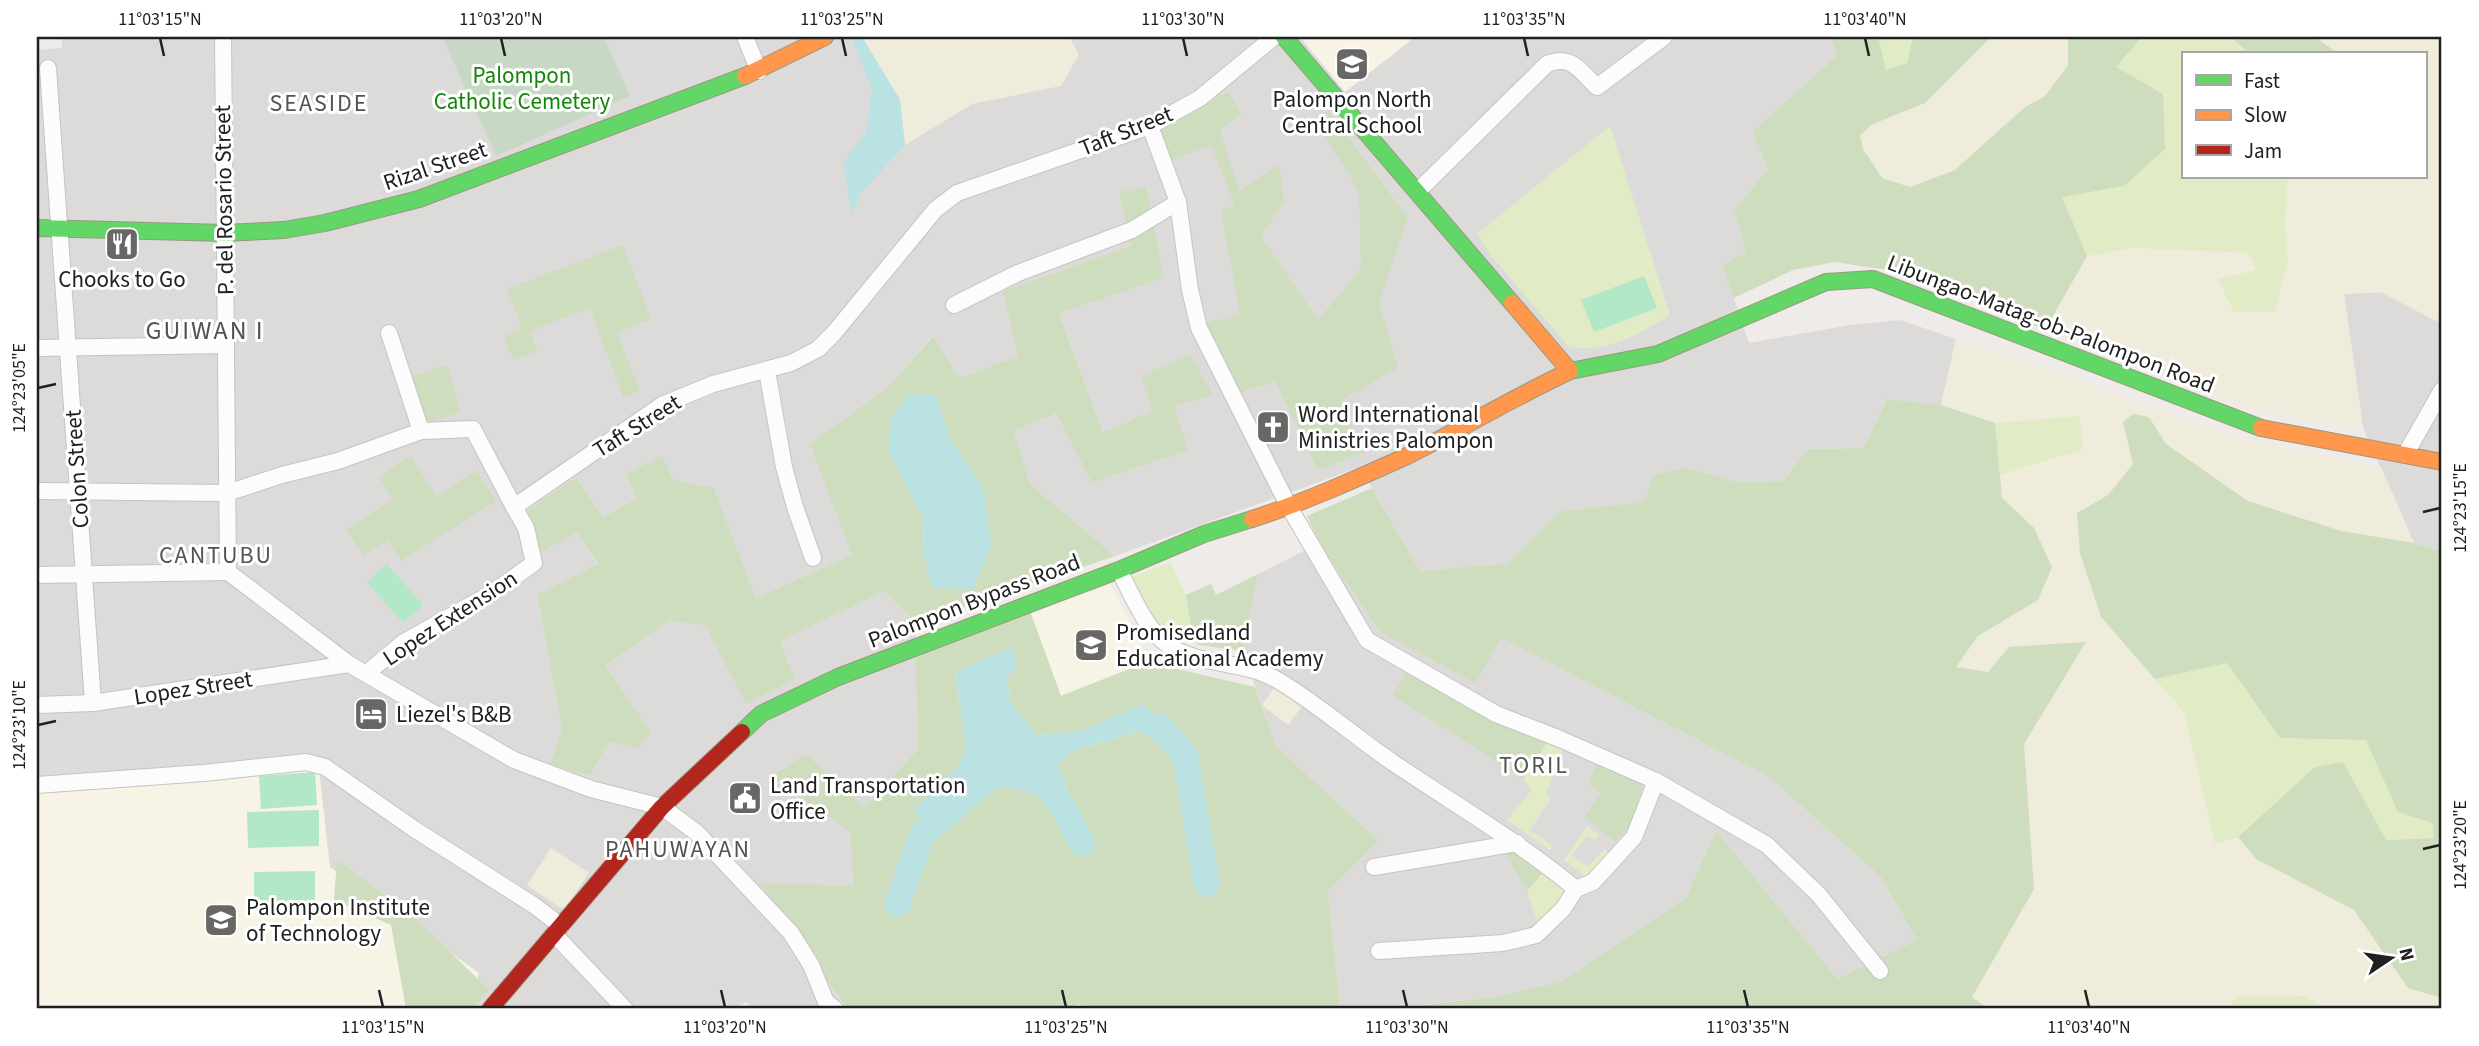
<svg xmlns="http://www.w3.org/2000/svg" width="2479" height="1046" font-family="'Source Sans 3',sans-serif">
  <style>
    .residential { fill: #dddbda }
    .education { fill: #f7f3e5 }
    .farmland { fill: #efecdc }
    .grass { fill: #e1ecc6 }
    .forest { fill: #ceddbd; fill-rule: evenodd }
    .cemetery { fill: #c7d9c4 }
    .pitch { fill: #b2e7c7 }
    .water { fill: #bae2e3 }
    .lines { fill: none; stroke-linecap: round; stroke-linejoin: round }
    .river { stroke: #bae2e3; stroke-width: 26 }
    .street-casing { stroke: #c5c4c3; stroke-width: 18 }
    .fast-casing { stroke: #9a977f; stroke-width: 18 }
    .slow-casing { stroke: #9a977f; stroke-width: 18 }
    .jam-casing { stroke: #9a977f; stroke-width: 18 }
    .street { stroke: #fcfcfc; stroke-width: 16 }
    .fast { stroke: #63d668; stroke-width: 16 }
    .slow { stroke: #ff974d; stroke-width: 16 }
    .jam { stroke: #b3261e; stroke-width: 16 }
    .ticks { fill: none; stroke: #202020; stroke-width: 2.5 }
    .labels { text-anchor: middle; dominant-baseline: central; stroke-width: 6; stroke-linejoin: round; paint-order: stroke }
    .park-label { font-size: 23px; fill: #138606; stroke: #fff }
    .poi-label { font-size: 23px; fill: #202020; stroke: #fff; text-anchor: start }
    .street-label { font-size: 23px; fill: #202020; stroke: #fff }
    .neighbourhood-label { font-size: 24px; letter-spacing: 2px; fill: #535353; stroke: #fff }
    .quarter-label { font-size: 26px; letter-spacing: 2px; fill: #535353; stroke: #fff }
    .neatline { fill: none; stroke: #202020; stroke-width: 2.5 }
    .ticks-label { font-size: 18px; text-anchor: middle; fill: #202020 }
  </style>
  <rect width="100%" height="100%" fill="#eeebe9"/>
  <!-- residential -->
  <g class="residential">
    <polygon points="62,37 1830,37 1839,55 1752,132 1768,169 1734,210 1746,252 1723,266 1749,343 1850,325 1900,320 1956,339 1941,405 1887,399 1863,448 1807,449 1784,481 1736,482 1686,467 1645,502 1560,511 1510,563 1420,571 1360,467 1115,556 1030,484 1014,431 1056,413 1092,483 1187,450 1174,406 1214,394 1189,355 1152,411 1103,432 1059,312 1164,278 1119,193 1130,246 1004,291 1018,356 959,378 932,336 887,388 811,444 852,555 756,598 714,488 637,498 601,517 577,532 598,565 537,596 562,729 550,763 590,776 609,742 605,666 669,621 705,624 795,679 780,641 885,591 916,623 918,749 865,807 806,754 850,832 853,887 760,883 788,917 827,983 848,1009 754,1009 746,1002 733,1009 37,1009 37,50 62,48"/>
    <polygon points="2381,292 2442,324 2442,552 2414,543 2363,428 2344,294"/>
    <polygon points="1319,543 1381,633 1474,682 1502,638 1769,777 1881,877 1917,940 1837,979 1716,830 1686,898 1563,981 1500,996 1392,1009 1340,1009 1328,891 1379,841 1276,746 1243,651 1258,574"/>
  </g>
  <!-- education -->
  <g class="education">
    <polygon points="1300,37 1415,37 1345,92"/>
    <polygon points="1111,585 1134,629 1147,662 1060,696 1030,611"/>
    <polygon points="319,769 330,867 479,973 470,1009 37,1009 37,789"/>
  </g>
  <!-- farmland -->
  <g class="farmland">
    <polygon points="862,37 1069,37 1079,54 1061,86 972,104 905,145 900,100"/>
    <polygon points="1991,37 2068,37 2068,65 2045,96 2025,107 1955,170 1910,187 1882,179 1863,149 1860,135 1873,124 1926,103"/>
    <polygon points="2315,37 2442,37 2442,324 2381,292 2344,294 2363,428 2259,410 2150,371 2045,330 2087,256 2134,248 2248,253 2256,269 2218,280 2234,312 2288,260 2285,222 2288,177 2425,177 2425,54 2339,54"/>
    <polygon points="1956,339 2245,440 2381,467 2414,543 2341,531 2248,501 2166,444 2149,417 2123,422 2133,464 2108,495 2077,513 2101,617 2184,712 2215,843 2238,837 2256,859 2354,910 2408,988 2442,998 2442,1009 2327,1009 2305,996 2236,997 2230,1009 1989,1009 1971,997 2034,889 2024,744 2086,642 1988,672 1955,667 1978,636 2038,600 2034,528 2002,498 2000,475 2082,450 2080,416 1995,423 1941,405"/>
    <polygon points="1276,685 1304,704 1288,725 1262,705"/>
    <polygon points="551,848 589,873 564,910 527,885"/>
  </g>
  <!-- grass -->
  <g class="grass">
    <polygon points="1878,37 1913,37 1907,63 1885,70"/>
    <polygon points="2142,37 2231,37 2250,54 2183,54 2183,177 2288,177 2285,222 2288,260 2275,312 2234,312 2218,279 2256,270 2248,253 2134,248 2087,256 2062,197 2124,186 2116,67"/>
    <path d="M1610,126L1670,315C1637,335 1609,353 1569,347L1493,258L1477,234Z"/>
    <polygon points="2080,416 2083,449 2000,475 1995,423"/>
    <polygon points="1171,562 1186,595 1191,627 1199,645 1168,632 1148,612 1132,577"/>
    <polygon points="2227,663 2280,738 2366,740 2398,811 2432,823 2434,838 2386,840 2315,767 2238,837 2215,844 2184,712 2155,679"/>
    <polygon points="1549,739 1564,746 1546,795 1551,798 1530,830 1553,846 1550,850 1507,820 1532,790 1523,779"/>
    <polygon points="1587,826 1599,835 1594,840 1588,836 1571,855 1588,867 1604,849 1608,853 1586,877 1564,860"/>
    <polygon points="1546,869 1567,888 1568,897 1538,925 1527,891"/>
    <polygon points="2305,996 2327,1009 2230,1009 2235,997"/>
  </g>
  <!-- forest -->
  <g class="forest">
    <polygon points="1830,37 1878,37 1886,70 1907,63 1913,37 1991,37 1925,103 1873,124 1860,135 1863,149 1882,178 1910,187 1955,170 2025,107 2045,96 2068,65 2068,37 2142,37 2116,67 2163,94 2165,149 2124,186 2062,197 2087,256 2045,330 1919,275 1835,262 1793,270 1734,298 1722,266 1746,252 1734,210 1768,169 1752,132 1838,55"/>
    <polygon points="2231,37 2315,37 2339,54 2250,54"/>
    <polygon points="1229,91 1241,114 1220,130 1240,191 1279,165 1284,202 1261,236 1318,320 1361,269 1359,192 1316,121 1328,110 1408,218 1379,302 1398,368 1340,401 1366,452 1318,470 1275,381 1240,393 1203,324 1240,314 1221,210 1235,205 1211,145 1169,161 1159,132"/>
    <path d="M1146,186L1164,278L1059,313L1103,432L1152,411L1141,376L1190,355L1214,395L1174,406L1188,450L1092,483L1056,413L1014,431L1030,484L1115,556L916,623L885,591L780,641L795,679L746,704L705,625L669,621L605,666L651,732L637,749L609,742L590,776L550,764L562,729L537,595L598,564L577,532L536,555L523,514L576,478L602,517L637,498L626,474L662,456L673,480L714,488L756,598L852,555L810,444L887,388L933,336L959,378L1018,356L1003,291L1130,246L1119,192ZM937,396L950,440L982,485L924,556L923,517Z"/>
    <polygon points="623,245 651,319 617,333 640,391 623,397 590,308 530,331 537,351 513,360 504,335 522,328 507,289"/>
    <polygon points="447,365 461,412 424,424 409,377"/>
    <polygon points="1887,399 1941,405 1995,423 2002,498 2034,528 2052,567 2038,600 1978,636 1956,667 1988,672 2009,647 2086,642 2024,744 2034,889 1972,997 1989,1009 1392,1009 1500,996 1563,981 1686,898 1716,830 1837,979 1917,940 1881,877 1769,777 1502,638 1475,683 1381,633 1319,543 1307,516 1372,488 1420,571 1509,563 1560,511 1644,502 1654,475 1686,467 1736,482 1784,481 1807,449 1863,448"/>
    <polygon points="2133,414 2149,417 2166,444 2248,501 2341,531 2414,543 2442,552 2442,998 2408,988 2354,910 2256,859 2238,837 2315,767 2343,762 2386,840 2434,838 2432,823 2398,812 2366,740 2280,738 2227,663 2155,679 2101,617 2080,553 2077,513 2108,495 2133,464 2123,422"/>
    <polygon points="411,456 436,496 477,471 496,501 401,561 388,540 363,555 347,529 393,500 379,476"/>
    <polygon points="1258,574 1243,651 1199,645 1191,627 1186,595 1211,584 1216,595"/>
    <path d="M1030,611L1061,696L1147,662L1255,687L1276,746L1379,841L1328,891L1340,1009H1090L1078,1004L1076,1009H848L828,983L788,917L759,883L853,886L850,832L772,776L806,754L865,807L918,749L916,656ZM1012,647L1017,669L1006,677L1011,703L1036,735L1080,731L1143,704L1194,778L1183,781L1165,746L1141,731L1073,751L1058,764L1083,832L1071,838L1036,794L1001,786L914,811L958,767L966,745L955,673Z"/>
    <polygon points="1408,668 1549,739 1523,779 1393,695"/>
    <polygon points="1599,760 1644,782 1631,825 1615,842 1585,817 1601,793 1588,784"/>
    <polygon points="1519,849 1546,869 1527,891 1505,853"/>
    <polygon points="337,860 412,915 489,990 472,1009 406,1009 391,925 334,900"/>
  </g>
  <!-- cemetery -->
  <polygon class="cemetery" points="442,37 604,37 630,96 496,156"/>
  <!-- pitch -->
  <g class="pitch">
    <polygon points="1644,276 1657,308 1594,332 1581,300"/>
    <polygon points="387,564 423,605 403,623 367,582"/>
    <polygon points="315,772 317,805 261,809 259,776"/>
    <polygon points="319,810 319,846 248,848 247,812"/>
    <polygon points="315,871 315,902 254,903 254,872"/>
  </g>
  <!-- water -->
  <g class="water">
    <polygon points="851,37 862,37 900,100 905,145 860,194 852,216 843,162 866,132 872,90"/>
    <polygon points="910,394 937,396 950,440 982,485 992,545 972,590 932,587 924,556 923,517 888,450 892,417"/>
    <polygon points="1013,646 1017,669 1006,677 1011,703 1036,735 1080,731 1143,704 1170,727 1194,778 1183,781 1165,746 1140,731 1073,751 1058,764 1083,833 1071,838 1036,794 1001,786 937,833 913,811 958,767 966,745 955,673"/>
  </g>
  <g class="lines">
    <!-- river -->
    <g class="river">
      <polyline points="1159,726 1185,756 1207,884"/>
      <polyline points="1062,806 1082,843"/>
      <polyline points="898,903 922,834 959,804"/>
    </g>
    <!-- street casing -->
    <g class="street-casing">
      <g id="street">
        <polyline points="223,37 228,572"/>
        <polyline points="745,37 759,71"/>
        <polyline points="48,68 93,703"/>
        <polyline points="1150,126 1178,202 1190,290 1199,328 1289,507 1367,640 1496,714 1560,739 1656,781 1767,845 1819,895 1880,971"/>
        <path d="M1417,192L1547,64C1572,54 1580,71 1597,87L1664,37"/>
        <polyline points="954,305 1018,273 1132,230 1178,202"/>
        <polyline points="389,333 421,431"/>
        <polyline points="37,348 226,345"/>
        <polyline points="767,371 784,467 795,507 813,558"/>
        <polyline points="2405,455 2442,390"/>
        <polyline points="37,491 227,493 282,475 338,461 421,431 473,429 514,507 662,405 713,384 791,363 818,349 834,333 935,210 957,193 1150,126 1200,98 1274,37"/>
        <path d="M1119,570C1131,593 1146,630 1168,645C1201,667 1245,660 1279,681C1319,705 1354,736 1392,762C1454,804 1518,841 1576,889"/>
        <polyline points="228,572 349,664 514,760 591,789 662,807 697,833 791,933 811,965 826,1002 835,1009"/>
        <polyline points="37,575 228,572"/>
        <polyline points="367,673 404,642 492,593 534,563 526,528 514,507"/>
        <polyline points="37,705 93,703 349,664"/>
        <polyline points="37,785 204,773 306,762 325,767 414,829 535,906 561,926"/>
        <polyline points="1374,867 1517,843"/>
        <polyline points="554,934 625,1009"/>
        <polyline points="1379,951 1503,943 1536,935 1563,909 1576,889 1593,882 1634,837 1656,781"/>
      </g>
    </g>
    <!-- fast casing -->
    <g class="fast-casing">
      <g id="fast">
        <polyline points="1284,37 1512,303"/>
        <polyline points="37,228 225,233 284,230 325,223 419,199 745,76"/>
        <polyline points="1570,371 1658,354 1826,282 1873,279 2261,428"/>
        <polyline points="742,732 761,714 838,677 1119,570 1204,534 1252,519"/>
      </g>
    </g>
    <!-- slow casing -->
    <g class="slow-casing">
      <g id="slow">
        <polyline points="745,76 825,37"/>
        <polyline points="2261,428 2442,462"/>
        <path d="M1252,519C1305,502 1356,479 1407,456C1462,429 1514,397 1570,371L1512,303"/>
      </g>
    </g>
    <!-- jam casing -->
    <g class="jam-casing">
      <polyline id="jam" points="490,1009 662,807 742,732"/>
    </g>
    <!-- street -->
    <use href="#street" class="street"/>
    <!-- fast -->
    <use href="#fast" class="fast"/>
    <!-- slow -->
    <use href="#slow" class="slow"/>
    <!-- jam -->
    <use href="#jam" class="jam"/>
  </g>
  <!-- ticks -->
  <path class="ticks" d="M160,38L164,56M501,38L505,56M842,38L846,56M1183,38L1187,56M1524,38L1528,56M1865,38L1869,56M38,388L56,384M2423,512L2440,508M38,725L56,721M2423,849L2440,845M379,990L383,1007M721,990L725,1007M1062,990L1066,1007M1403,990L1407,1007M1744,990L1748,1007M2085,990L2089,1007"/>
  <!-- icons -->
  <defs>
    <g id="school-square" transform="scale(1.75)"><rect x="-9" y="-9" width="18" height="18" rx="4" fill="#686766" stroke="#fff"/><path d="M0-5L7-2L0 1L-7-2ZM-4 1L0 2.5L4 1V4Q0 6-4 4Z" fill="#fff"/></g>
    <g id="restaurant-square" transform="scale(1.75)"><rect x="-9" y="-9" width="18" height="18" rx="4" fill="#686766" stroke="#fff"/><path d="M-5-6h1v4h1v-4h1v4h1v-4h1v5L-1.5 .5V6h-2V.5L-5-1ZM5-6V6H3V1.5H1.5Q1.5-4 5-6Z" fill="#fff"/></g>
    <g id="church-square" transform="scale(1.75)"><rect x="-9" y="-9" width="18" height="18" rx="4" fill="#686766" stroke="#fff"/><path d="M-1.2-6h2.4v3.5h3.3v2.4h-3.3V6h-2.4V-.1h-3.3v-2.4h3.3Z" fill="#fff"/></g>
    <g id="hotel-square" transform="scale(1.75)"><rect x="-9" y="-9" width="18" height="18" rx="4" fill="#686766" stroke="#fff"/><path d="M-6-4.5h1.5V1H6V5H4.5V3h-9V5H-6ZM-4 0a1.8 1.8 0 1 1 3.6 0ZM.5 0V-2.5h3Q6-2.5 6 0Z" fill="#fff"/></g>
    <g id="civic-square" transform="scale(1.75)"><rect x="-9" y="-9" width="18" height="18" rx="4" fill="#686766" stroke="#fff"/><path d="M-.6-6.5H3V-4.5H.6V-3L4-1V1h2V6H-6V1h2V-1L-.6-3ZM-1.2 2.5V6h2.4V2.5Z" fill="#fff"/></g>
    <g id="university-square" transform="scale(1.75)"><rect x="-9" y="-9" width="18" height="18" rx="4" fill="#686766" stroke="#fff"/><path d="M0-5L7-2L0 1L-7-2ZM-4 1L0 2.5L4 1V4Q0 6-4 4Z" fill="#fff"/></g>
  </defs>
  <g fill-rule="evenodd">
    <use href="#school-square" x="1352" y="64"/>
    <use href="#restaurant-square" x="122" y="244"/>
    <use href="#church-square" x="1273" y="427"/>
    <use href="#school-square" x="1091" y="645"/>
    <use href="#hotel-square" x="371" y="714"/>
    <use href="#civic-square" x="745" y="798"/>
    <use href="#university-square" x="221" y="920"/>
  </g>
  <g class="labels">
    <!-- park labels -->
    <g class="park-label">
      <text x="522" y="75">Palompon<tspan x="522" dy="26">Catholic Cemetery</tspan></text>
    </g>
    <!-- poi labels -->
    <g class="poi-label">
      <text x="1352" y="99" text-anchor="middle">Palompon North<tspan x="1352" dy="26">Central School</tspan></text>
      <text x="122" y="279" text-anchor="middle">Chooks to Go</text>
      <text x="1298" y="414">Word International<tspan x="1298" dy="26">Ministries Palompon</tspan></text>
      <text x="1116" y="632">Promisedland<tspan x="1116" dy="26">Educational Academy</tspan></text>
      <text x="396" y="714">Liezel's B&amp;B</text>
      <text x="770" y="785">Land Transportation<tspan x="770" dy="26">Office</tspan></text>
      <text x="246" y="907">Palompon Institute<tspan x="246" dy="26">of Technology</tspan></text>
    </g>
    <!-- street labels -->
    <g class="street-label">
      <text transform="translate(1126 131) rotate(-22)">Taft Street</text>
      <text transform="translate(435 166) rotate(-19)">Rizal Street</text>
      <text transform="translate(224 200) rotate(-91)">P. del Rosario Street</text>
      <text transform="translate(2051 324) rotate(21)">Libungao-Matag-ob-Palompon Road</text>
      <text transform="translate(637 426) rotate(-32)">Taft Street</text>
      <text transform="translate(77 469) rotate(-94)">Colon Street</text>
      <text transform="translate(974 601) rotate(-21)">Palompon Bypass Road</text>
      <text transform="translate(450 618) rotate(-33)">Lopez Extension</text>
      <text transform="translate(193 688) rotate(-9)">Lopez Street</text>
    </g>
    <!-- neighbourhood labels -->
    <g class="neighbourhood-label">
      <text x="319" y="103">SEASIDE</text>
      <text x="216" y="555">CANTUBU</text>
      <text x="1534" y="765">TORIL</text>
      <text x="678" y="849">PAHUWAYAN</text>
    </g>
    <!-- quarter labels -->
    <g class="quarter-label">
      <text x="205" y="330">GUIWAN I</text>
    </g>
  </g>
  <!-- border -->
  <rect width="2479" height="1046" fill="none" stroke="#ffffff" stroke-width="77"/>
  <!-- legend -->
  <rect x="2182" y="52" width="245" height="126" fill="#ffffff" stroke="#a6a6a6" stroke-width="2"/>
  <rect x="2196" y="75" width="35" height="10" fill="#63d668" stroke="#a6a6a6" stroke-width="2"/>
  <text x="2244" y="88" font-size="21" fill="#202020">Fast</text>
  <rect x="2196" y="110" width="35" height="10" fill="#ff974d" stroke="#a6a6a6" stroke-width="2"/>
  <text x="2244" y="122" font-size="21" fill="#202020">Slow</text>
  <rect x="2196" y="145" width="35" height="10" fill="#b3261e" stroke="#a6a6a6" stroke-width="2"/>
  <text x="2244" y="158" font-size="21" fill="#202020">Jam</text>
  <!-- north arrow -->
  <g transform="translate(2391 958) rotate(77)" stroke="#ffffff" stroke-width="5" paint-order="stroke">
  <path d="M0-5L12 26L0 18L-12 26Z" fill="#202020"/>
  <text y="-10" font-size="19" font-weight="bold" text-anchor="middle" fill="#202020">N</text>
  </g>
  <rect x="38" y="38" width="2402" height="969" class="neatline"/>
  <g class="ticks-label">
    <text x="160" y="25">11°03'15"N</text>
    <text x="501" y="25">11°03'20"N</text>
    <text x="842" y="25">11°03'25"N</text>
    <text x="1183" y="25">11°03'30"N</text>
    <text x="1524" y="25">11°03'35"N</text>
    <text x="1865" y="25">11°03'40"N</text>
    <text transform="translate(19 388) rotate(-90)" y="6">124°23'05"E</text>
    <text transform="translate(2460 508) rotate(-90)" y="6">124°23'15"E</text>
    <text transform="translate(19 725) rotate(-90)" y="6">124°23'10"E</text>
    <text transform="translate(2460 845) rotate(-90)" y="6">124°23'20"E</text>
    <text x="383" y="1033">11°03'15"N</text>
    <text x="725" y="1033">11°03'20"N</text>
    <text x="1066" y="1033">11°03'25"N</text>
    <text x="1407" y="1033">11°03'30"N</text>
    <text x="1748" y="1033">11°03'35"N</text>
    <text x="2089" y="1033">11°03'40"N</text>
  </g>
</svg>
